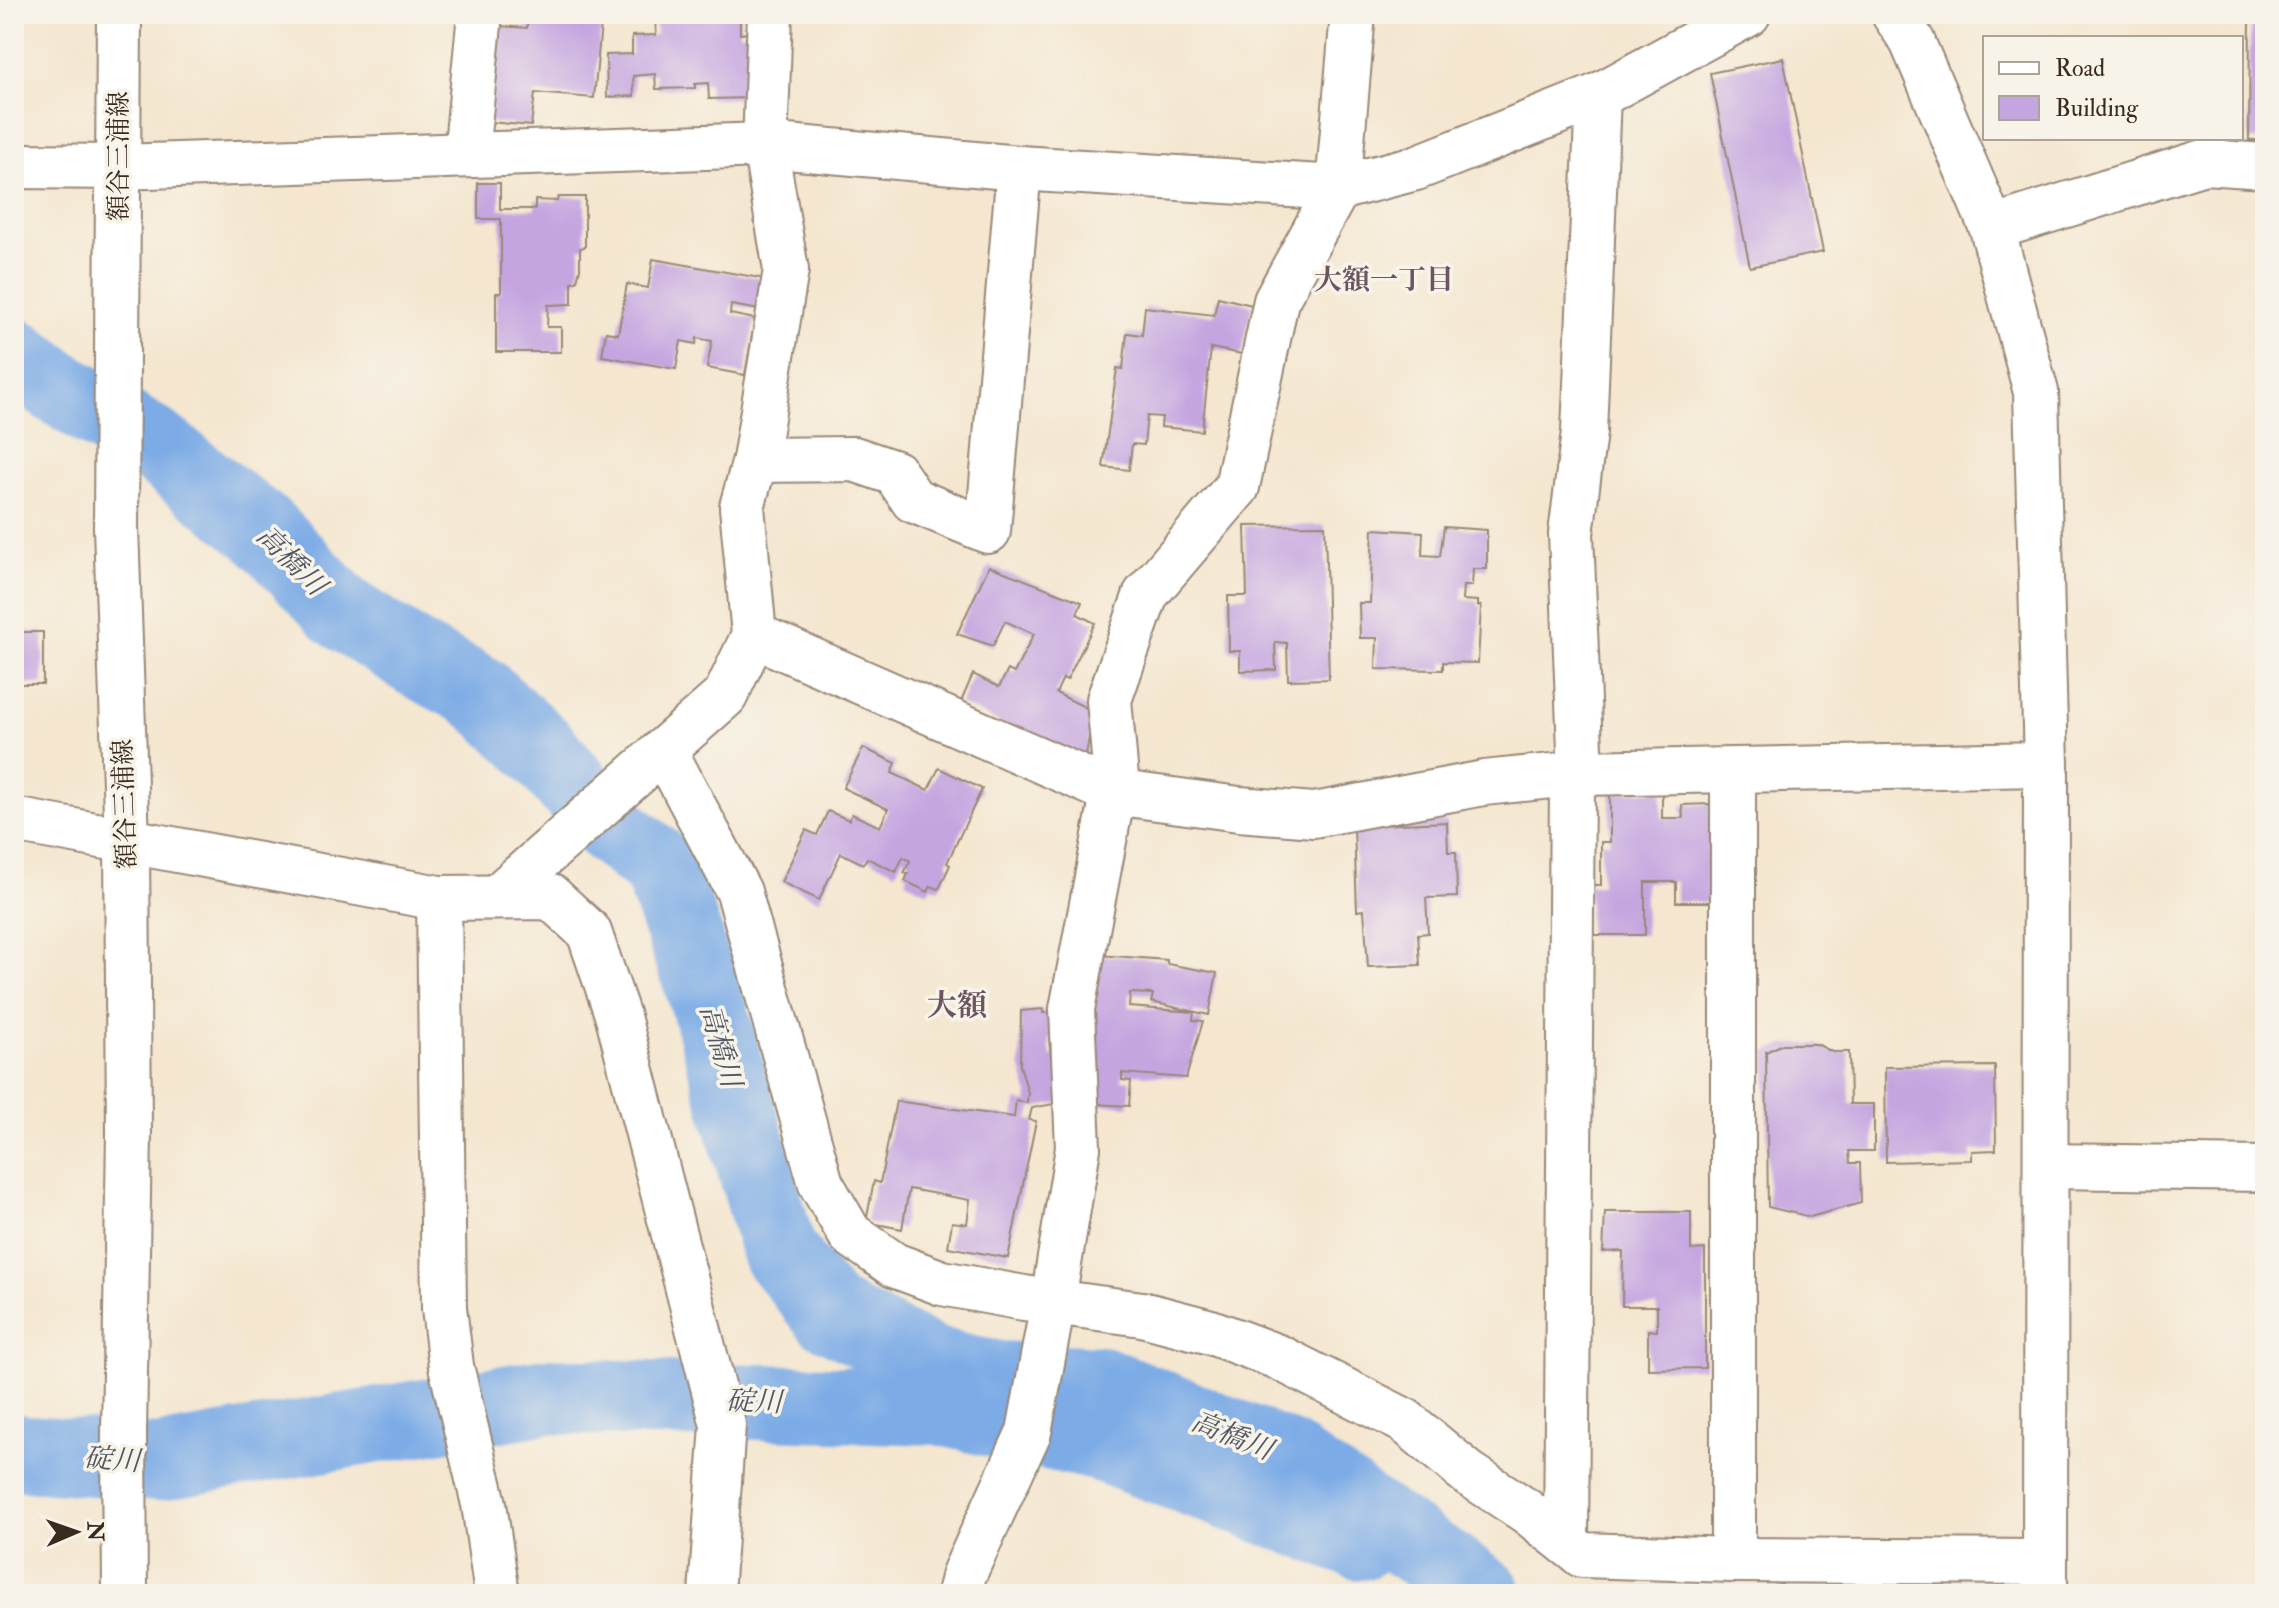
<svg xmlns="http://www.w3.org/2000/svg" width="2279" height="1608" font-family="'IM FELL Double Pica','Noto Serif JP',serif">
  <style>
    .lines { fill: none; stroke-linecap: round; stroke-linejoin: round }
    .river { stroke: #7cabe6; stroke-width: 76 }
    .building { fill: #c5a5e0 }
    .minor-casing { stroke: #988876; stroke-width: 48 }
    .major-casing { stroke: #988876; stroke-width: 48 }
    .minor { stroke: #fff; stroke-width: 44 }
    .major { stroke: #fff; stroke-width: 44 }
    .labels { text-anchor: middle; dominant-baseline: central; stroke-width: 7; stroke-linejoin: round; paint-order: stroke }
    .street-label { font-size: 26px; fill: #3b2a1e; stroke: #f7f3e8 }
    .neighbourhood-label { font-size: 28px; font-weight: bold; fill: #6b5562; stroke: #f7f3e8 }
    .water-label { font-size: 28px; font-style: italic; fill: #525764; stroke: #f7f3e8 }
    .quarter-label { font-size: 30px; font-weight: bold; fill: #6b5562; stroke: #f7f3e8 }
  </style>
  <rect width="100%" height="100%" fill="#f7f3e8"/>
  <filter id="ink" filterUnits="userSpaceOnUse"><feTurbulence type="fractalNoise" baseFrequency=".0125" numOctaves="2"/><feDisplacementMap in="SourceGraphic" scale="16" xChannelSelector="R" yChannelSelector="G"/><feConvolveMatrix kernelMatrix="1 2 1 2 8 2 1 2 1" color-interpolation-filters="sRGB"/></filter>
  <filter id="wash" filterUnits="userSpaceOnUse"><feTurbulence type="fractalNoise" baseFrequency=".006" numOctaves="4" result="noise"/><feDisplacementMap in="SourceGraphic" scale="32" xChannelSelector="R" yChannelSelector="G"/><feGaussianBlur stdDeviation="1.8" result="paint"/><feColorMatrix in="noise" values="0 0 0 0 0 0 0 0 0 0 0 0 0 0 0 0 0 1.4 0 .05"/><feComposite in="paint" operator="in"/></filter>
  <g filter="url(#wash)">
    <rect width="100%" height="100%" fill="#f4e6cf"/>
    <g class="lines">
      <!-- river -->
      <g class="river">
        <polyline points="14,355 55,385 155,446 265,532 341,611 419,661 477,691 541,749 606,824 660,867 704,990 779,1252 828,1313 932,1364 999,1379 1101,1384 1286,1458 1484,1594"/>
        <polyline points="14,1452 158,1463 546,1396 938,1407 1101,1444 1360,1542"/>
      </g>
    </g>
    <g id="blocks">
      <!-- building -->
      <g class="building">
        <polygon points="528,14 602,14 594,98 535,93 531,126 490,122 500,26 527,28"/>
        <polygon points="655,14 740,14 740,34 748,33 750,98 709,99 708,83 695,84 695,88 656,89 655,74 633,76 634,96 607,97 606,55 632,54 632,36 656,35"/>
        <polygon points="2250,14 2265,14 2265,140 2249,140"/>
        <polygon points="1783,58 1823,252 1750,267 1710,73"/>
        <polygon points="478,183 500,183 500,209 535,209 535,200 557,201 558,197 585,197 585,247 580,248 580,269 577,281 572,282 572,304 548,305 547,327 561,327 561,352 496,352 496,293 501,293 501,219 478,219"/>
        <polygon points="653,259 766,279 760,310 731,305 730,314 755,319 745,375 707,368 712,341 697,338 696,344 681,341 676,369 602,356 606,332 618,334 627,284 648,288"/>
        <polygon points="1218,297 1252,305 1242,354 1211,348 1202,431 1161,427 1162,417 1147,416 1144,445 1132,444 1129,470 1103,467 1117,368 1123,369 1127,333 1142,335 1145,307 1214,315"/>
        <polygon points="1325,525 1329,679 1288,680 1287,643 1275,642 1276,670 1240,671 1240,651 1229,651 1228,596 1247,596 1245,526"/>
        <polygon points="1444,527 1487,530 1487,569 1473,569 1472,586 1463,586 1462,600 1478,601 1478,606 1481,606 1478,663 1443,662 1443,670 1376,669 1377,638 1360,638 1359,603 1370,603 1373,529 1423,532 1422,555 1440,556"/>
        <polygon points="989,566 1082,602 1077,614 1095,623 1067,680 1063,678 1056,693 1093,711 1085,763 960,704 973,674 999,687 1008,670 1014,673 1034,634 1005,621 993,646 957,634"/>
        <rect x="14" y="632" width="29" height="52"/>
        <polygon points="863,748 896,763 892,773 928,790 939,768 982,789 947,863 950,865 939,889 931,886 928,892 905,881 908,874 904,873 910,861 903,857 896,872 867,858 863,864 841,853 819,900 781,882 806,830 817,835 828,811 849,820 852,814 880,827 888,809 843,788"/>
        <polygon points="1662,791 1662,818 1683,818 1682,805 1711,804 1712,902 1676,902 1676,882 1645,882 1645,935 1589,935 1589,885 1601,885 1601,842 1610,842 1610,792"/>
        <polygon points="1447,822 1448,852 1456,852 1457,897 1426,898 1428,933 1418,934 1420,965 1368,967 1364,910 1357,911 1354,826"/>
        <polygon points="1099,955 1167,960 1167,964 1217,973 1209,1015 1151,1002 1153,994 1130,993 1129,1007 1194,1012 1193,1020 1203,1021 1186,1078 1122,1073 1122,1080 1131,1081 1129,1106 1096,1104 1097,1081 1093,1080 1086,1069"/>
        <polygon points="1043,1009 1043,1013 1056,1012 1060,1037 1049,1039 1051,1057 1058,1056 1064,1102 1032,1108 1029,1120 1036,1121 1008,1258 948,1247 952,1222 967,1224 970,1200 909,1189 902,1229 866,1222 874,1181 880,1183 896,1101 1014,1117 1016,1100 1027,1103 1028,1093 1020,1065 1021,1011"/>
        <polygon points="1783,1044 1817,1044 1832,1052 1849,1052 1850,1104 1874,1104 1874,1151 1849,1151 1850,1163 1860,1163 1861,1203 1810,1217 1768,1207 1766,1052"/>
        <polygon points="1995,1066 1996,1150 1972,1151 1972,1160 1886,1162 1885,1067"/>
        <polygon points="1605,1212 1691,1212 1691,1250 1705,1249 1705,1368 1648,1369 1648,1330 1657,1331 1657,1306 1622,1306 1623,1251 1603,1252"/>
      </g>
    </g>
  </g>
  <g filter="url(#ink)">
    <use href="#blocks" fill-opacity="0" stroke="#988876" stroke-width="2"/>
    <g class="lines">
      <!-- minor casing -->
      <g class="minor-casing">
        <g id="minor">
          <polyline points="770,14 765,145 786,270 755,460 854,459 895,473 913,500 988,531 1019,168"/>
          <polyline points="1894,14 1912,41 1992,228 2036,392 2046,764 2045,1594"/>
          <polyline points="1598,96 1584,432 1571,534 1581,773 1733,770"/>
          <polyline points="466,155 480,14"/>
          <polyline points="14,166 119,167 765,145 1019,168 1338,188 1416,168 1598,96 1748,14"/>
          <polyline points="1992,228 2204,162 2265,166"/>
          <polyline points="754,635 1113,792 1239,809 1314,815 1484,783 1581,773"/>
          <polyline points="664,750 739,892 821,1184 850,1234 894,1265 942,1283 1024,1298 1142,1314 1211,1332 1278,1357 1405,1421 1468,1473 1526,1511 1582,1555 1733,1560"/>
          <polyline points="14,820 439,898 444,1308 451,1366 484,1504 497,1594"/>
          <polyline points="497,897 725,696 754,635 742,507 755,460"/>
          <polyline points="439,898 551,897 589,932 618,1017 723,1425 711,1594"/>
          <polyline points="2046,1166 2265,1169"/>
          <polyline points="1566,1542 1572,786 1581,773"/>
          <polyline points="2045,1562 1733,1560 1733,770 2046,764"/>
          <polyline points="959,1594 964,1574 1029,1432 1049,1325 1078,1148 1072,1009 1116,778 1109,700 1146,594 1237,487 1276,301 1338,188 1353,14"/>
        </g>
      </g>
      <!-- major casing -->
      <g class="major-casing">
        <polyline id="major" points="119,14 116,527 127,842 129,1134 124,1434 125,1594"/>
      </g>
      <!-- minor -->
      <use href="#minor" class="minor"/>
      <!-- major -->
      <use href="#major" class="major"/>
    </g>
  </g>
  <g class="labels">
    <!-- street labels -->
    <g class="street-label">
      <text transform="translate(119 156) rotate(-90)">額谷三浦線</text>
      <text transform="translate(125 804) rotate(-92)">額谷三浦線</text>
    </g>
    <!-- neighbourhood labels -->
    <g class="neighbourhood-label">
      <text x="1384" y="280">大額一丁目</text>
    </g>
    <!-- water labels -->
    <g class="water-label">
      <text transform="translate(291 561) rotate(45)">高橋川</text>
      <text transform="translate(720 1046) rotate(74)">高橋川</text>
      <text transform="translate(754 1402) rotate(2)">碇川</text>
      <text transform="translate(1232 1436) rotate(22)">高橋川</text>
      <text transform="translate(112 1460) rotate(4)">碇川</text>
    </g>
    <!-- quarter labels -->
    <g class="quarter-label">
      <text x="957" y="1005">大額</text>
    </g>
  </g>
  <!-- margin -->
  <rect width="2279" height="1608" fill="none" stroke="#f7f3e8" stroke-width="48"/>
  <!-- legend -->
  <rect x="1983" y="36" width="260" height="104" fill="#f7f3e8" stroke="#aca397" stroke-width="2"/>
  <rect x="1999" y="62" width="40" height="12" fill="#ffffff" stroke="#aca397" stroke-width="2"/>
  <text x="2055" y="76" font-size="24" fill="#3b2a1e">Road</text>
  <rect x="1999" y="96" width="40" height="24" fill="#c5a5e0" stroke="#aca397" stroke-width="2"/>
  <text x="2055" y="116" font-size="24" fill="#3b2a1e">Building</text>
  <!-- north arrow -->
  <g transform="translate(76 1532) rotate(88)" stroke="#f7f3e8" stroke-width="6" paint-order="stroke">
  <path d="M0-6L14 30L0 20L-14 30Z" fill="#3b2a1e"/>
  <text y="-12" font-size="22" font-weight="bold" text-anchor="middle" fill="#3b2a1e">N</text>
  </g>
</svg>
